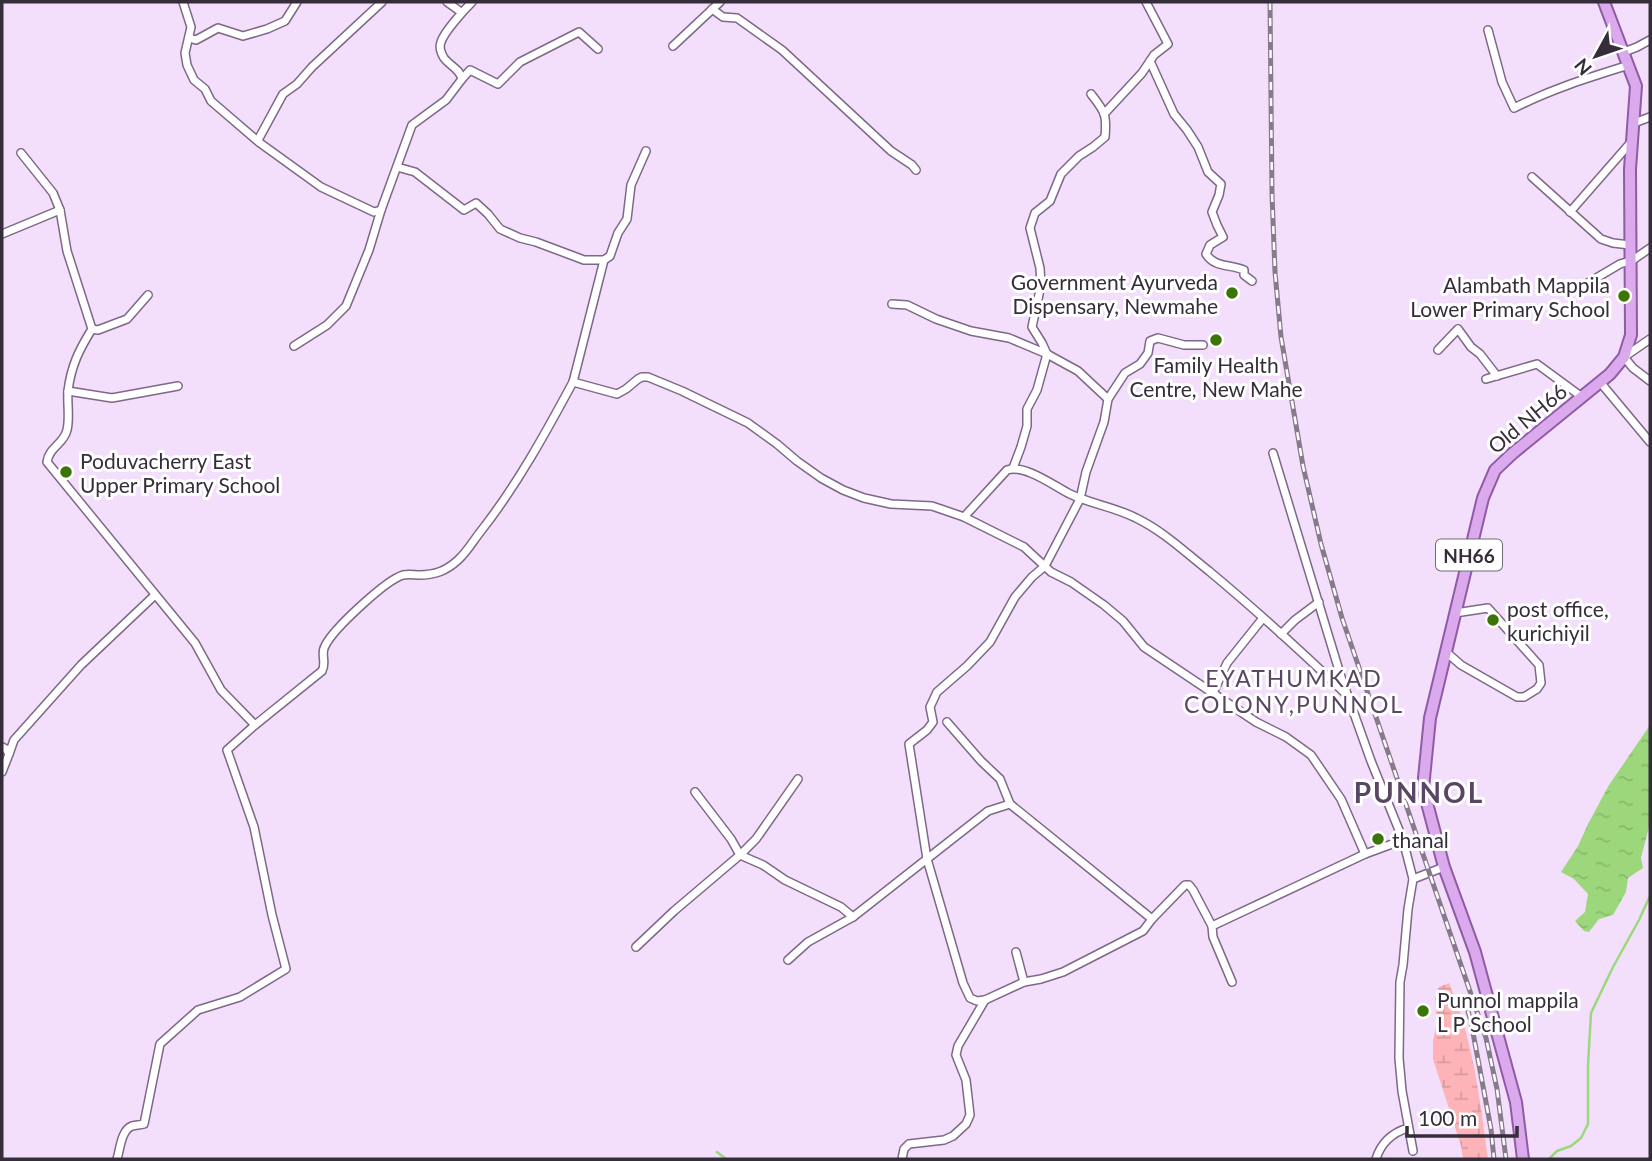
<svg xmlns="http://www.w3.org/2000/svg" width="1652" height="1161" font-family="Lato,sans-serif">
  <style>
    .wetland { fill: url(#wetland-marsh) }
    .water { fill: url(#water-ripples) }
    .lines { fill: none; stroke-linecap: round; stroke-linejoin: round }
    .stream { stroke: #9cd87b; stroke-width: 2.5 }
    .minor-casing { stroke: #7d6887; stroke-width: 10 }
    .primary-casing { stroke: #905aa7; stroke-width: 14 }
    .minor { stroke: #fff; stroke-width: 7 }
    .primary { stroke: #daaaed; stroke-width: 10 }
    .rail-casing { stroke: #877a8d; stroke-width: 5 }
    .rail { stroke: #fff; stroke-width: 2.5; stroke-dasharray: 8; stroke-linecap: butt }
    .poi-dot { fill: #3b7507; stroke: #fff; stroke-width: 2.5 }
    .labels { text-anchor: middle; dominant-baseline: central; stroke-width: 6; stroke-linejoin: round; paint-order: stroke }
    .shield { fill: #fff; stroke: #726c75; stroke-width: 2 }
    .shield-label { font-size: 19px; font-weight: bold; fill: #362d3a }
    .poi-label { font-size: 21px; fill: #362d3a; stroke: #fff; text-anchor: start }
    .street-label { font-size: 21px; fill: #362d3a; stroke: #fff }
    .neighbourhood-label { font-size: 23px; letter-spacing: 2px; fill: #5a4664; stroke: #fff }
    .district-label { font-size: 28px; font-weight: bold; letter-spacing: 2px; fill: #5a4664; stroke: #fff }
  </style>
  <defs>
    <pattern id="wetland-marsh" width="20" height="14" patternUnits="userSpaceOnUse" patternTransform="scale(1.75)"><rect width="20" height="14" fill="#fdb3b8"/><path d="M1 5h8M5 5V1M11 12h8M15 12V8" fill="none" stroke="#d99a9f"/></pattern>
    <pattern id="water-ripples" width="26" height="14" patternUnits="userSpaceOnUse" patternTransform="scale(1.75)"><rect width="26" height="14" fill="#9cd87b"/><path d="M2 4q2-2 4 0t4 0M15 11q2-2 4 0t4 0" fill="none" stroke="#87ba6b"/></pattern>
  </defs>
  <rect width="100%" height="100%" fill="#f3dffc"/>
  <!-- wetland -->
  <path class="wetland" d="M1449,983C1473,1038 1480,1100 1488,1159H1463L1461,1146L1433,1059V1041L1437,1021L1435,998L1439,987Z"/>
  <!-- water -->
  <polygon class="water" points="1650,725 1650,823 1641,858 1643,868 1628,878 1626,892 1613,915 1599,919 1589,932 1584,931 1575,921 1585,912 1588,894 1574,879 1561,872 1578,846 1588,824 1609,785"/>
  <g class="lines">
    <!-- stream -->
    <g class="stream">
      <polyline points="717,1152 726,1159"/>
      <polyline points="1549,1159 1557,1151 1571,1146 1581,1138 1588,1124 1588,1065 1591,1013 1613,967 1639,920 1650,896"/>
    </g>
    <!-- minor casing -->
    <g class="minor-casing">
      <g id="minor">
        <path d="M183,2L191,27L185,53L187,65L194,80L205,89L211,101L260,143L321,187L374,212L381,210L412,125L446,100L462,79C460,69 450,66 444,58C441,53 439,47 441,42C444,32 464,10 472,2"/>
        <polyline points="447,2 461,12"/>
        <polyline points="712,9 723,17 737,18 782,50 891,151 912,165 916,170"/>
        <path d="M1488,30L1502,82L1514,108C1552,89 1587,78 1629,65"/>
        <polyline points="189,38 196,40 218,28 243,36 267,29 285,21 297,2"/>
        <polyline points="673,46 720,2"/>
        <polyline points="1624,52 1637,47 1650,40"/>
        <path d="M1150,61L1174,114L1187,130L1198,147L1208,172L1221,184L1219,195L1212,212L1217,225L1223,237L1210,245L1206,254C1215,268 1230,264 1244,270V275L1252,281"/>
        <polyline points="462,79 470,70 498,84 520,62 579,32 598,49"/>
        <polyline points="1104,114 1142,73 1154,55 1168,44 1146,2"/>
        <polyline points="1634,123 1650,117"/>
        <polyline points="258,140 283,94 297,84 312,67 382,2"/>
        <path d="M21,153L53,193L60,210L67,251L92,329C79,350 71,366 68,391C67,404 70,418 67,430C64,444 49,447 47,462L195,643L221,690L255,725"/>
        <polyline points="397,167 415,172 464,210 476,203 488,214 500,229 520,238 536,242 584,260 604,260 610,256 618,233 627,219 631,185 646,151"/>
        <polyline points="1532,177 1601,239 1613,243 1630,245"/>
        <polyline points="1570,212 1632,141"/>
        <polyline points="2,234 60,210"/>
        <polyline points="1630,262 1650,248"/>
        <polyline points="1581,287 1620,264 1630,261"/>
        <polyline points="892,304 907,305 936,319 971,331 1009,338 1047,354 1078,371 1108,399"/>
        <polyline points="92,329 98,330 127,319 148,295"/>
        <polyline points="1650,339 1624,357 1633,368 1650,381"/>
        <polyline points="1203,345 1184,345 1158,338 1150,341 1148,353 1140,364 1125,373 1108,399 1104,422 1086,472 1080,499 1045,566 1032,577 1015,597 990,642 967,666 937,692 930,707 933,722 927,730 909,744 927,859 963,983 970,998 977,1001 985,1000 1024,982 1041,979 1063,972 1143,931 1152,919 1185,885 1189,885 1193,890 1212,926 1365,854"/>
        <polyline points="294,346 327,325 346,306 369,250 381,210"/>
        <polyline points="1438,350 1458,329 1471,347 1480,354 1497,376"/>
        <polyline points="1486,379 1537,364 1582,397"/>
        <polyline points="573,382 604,260"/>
        <polyline points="1600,382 1650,442"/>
        <polyline points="68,391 112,398 178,386"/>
        <polyline points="1273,453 1341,677 1371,761 1403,840"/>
        <path d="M1013,468L1021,447L1027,426V409L1037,390L1047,354L1042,343L1032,327L1041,285L1040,268L1030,228L1035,213L1050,201L1061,174L1079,156L1093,147L1105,137C1107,114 1105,112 1091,94"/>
        <path d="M964,517L1007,470C1025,464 1054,486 1070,494C1091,504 1115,507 1136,518C1163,531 1185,552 1209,571C1257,611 1303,653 1348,696"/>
        <polyline points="1281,634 1295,620 1319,602"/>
        <polyline points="1445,651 1461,665 1517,697 1524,697 1537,689 1541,683 1539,665 1488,608 1455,613"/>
        <polyline points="1213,693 1227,663 1263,618"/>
        <polyline points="947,722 981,761 1000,779 1010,804"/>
        <polyline points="2,747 6,749 9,754 2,772"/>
        <polyline points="9,754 14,740 81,665 155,595"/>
        <polyline points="695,792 731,839 740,855 763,865 785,880 841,907 853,917"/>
        <polyline points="1413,879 1444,867"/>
        <polyline points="1212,926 1213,937 1232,982"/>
        <polyline points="636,947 674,911 740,855 756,839 798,779"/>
        <polyline points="1016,952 1024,982"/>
        <polyline points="788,960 808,942 853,917 988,811 1010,804 1152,919"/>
        <path d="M117,1159C120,1150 121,1130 132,1126C136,1125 140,1125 144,1124L160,1044L198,1010L240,997L286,969L272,915L254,827L227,750L255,725L322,671C327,662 320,654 325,646C333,629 386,580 403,575C408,574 415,575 419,575C435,575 446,571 458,560C467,552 473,541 481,531C517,485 545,434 573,382L617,394L626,389L638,379L642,377H648L682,391L748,423L777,444L797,461L821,478L843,490L864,498L891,504L932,506L964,517L1024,547L1051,572L1071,582L1104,605L1123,621L1144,647L1256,722L1286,737L1311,755L1341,799L1365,854L1403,840L1413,879L1408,909L1403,965L1400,982L1399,1058L1402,1091L1413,1151"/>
        <polyline points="902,1159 904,1149 909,1144 944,1140 953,1136 966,1124 970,1115 966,1080 956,1055 958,1046 985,1000"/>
        <path d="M1376,1159C1381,1143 1391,1133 1408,1128"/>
      </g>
    </g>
    <!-- primary casing -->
    <g class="primary-casing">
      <polyline id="primary" points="1523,1159 1516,1102 1475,952 1444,867 1423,788 1430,718 1483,498 1495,470 1513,453 1610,374 1624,357 1631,335 1630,169 1636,86 1604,2"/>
    </g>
    <!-- minor -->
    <use href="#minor" class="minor"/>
    <!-- primary -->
    <use href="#primary" class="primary"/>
    <!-- rail casing -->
    <g class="rail-casing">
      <g id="rail">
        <polyline points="1270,2 1272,194 1275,272 1281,337 1303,466 1321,544 1342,618 1486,1038 1497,1089 1506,1159"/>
        <polyline points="1468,1011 1471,1022 1491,1129 1494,1159"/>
      </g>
    </g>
    <!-- rail -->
    <use href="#rail" class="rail"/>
  </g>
  <!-- markers -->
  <g class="poi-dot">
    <circle cx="1232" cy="293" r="7"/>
    <circle cx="1624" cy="296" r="7"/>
    <circle cx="1216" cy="340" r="7"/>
    <circle cx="66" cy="472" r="7"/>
    <circle cx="1493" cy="620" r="7"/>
    <circle cx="1378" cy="839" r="7"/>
    <circle cx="1423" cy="1011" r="7"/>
  </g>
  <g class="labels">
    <!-- shield labels -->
    <rect class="shield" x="1436" y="539.5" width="66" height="31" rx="5"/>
    <g class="shield-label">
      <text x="1469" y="555">NH66</text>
    </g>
    <!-- poi labels -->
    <g class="poi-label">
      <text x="1218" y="281" text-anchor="end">Government Ayurveda<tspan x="1218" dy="24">Dispensary, Newmahe</tspan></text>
      <text x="1610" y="284" text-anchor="end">Alambath Mappila<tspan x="1610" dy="24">Lower Primary School</tspan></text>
      <text x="1216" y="364" text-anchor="middle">Family Health<tspan x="1216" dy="24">Centre, New Mahe</tspan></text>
      <text x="80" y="460">Poduvacherry East<tspan x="80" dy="24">Upper Primary School</tspan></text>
      <text x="1507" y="608">post office,<tspan x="1507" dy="24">kurichiyil</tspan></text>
      <text x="1392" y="839">thanal</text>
      <text x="1437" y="999">Punnol mappila<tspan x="1437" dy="24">L P School</tspan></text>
    </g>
    <!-- street labels -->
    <g class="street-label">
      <text transform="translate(1527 418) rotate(-40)">Old NH66</text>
    </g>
    <!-- neighbourhood labels -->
    <g class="neighbourhood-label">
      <text x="1294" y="678">EYATHUMKAD<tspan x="1294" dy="26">COLONY,PUNNOL</tspan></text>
    </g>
    <!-- district labels -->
    <g class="district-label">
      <text x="1419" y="792">PUNNOL</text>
    </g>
  </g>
  <!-- border -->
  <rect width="1652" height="1161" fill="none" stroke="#362d3a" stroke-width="7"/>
  <!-- north arrow -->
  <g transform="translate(1596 56) rotate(230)" stroke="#ffffff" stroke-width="5" paint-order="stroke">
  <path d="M0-5L12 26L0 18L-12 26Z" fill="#362d3a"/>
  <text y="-10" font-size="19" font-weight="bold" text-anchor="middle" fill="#362d3a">N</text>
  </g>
  <!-- scale -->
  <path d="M1407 1126v10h110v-10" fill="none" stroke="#362d3a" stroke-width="3.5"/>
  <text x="1418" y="1126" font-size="21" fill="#362d3a" stroke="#ffffff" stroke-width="5" paint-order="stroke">100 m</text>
</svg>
